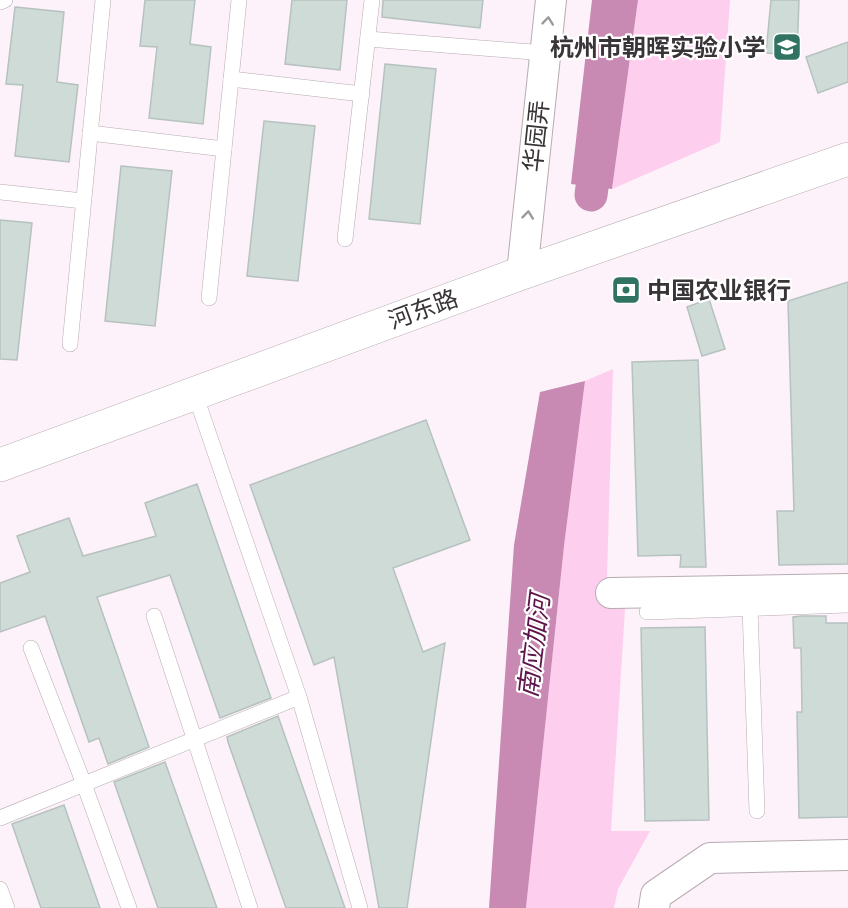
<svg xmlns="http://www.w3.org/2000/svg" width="848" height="908" font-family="Jost,'Noto Sans SC',sans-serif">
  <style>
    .green { fill: #fdceed }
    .water { fill: #c889b3 }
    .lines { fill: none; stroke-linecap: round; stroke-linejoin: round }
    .canal { stroke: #c889b3; stroke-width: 33 }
    .building { fill: #cedbd7; stroke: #b6c2bf; stroke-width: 1.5 }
    .lane-casing { stroke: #b6acb2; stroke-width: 16 }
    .street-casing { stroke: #b6acb2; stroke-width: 32 }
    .secondary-casing { stroke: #b6acb2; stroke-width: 34 }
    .lane { stroke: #fff; stroke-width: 15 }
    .street { stroke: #fff; stroke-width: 30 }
    .secondary { stroke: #fff; stroke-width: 33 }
    .oneway { stroke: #9c9a9b }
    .labels { text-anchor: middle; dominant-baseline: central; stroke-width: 4.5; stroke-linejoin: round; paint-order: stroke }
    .poi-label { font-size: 24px; font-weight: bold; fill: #383437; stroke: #fff; text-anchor: end }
    .street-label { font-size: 24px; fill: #383437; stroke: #fff }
    .water-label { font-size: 26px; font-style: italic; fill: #5e154c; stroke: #fff }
  </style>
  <rect width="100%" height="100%" fill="#fdf2f9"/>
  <!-- green -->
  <g class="green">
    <polygon points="638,0 730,0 720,142 612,189"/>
    <polygon points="613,369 607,577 627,577 611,831 650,831 618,889 614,908 526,908 564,546 585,381"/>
  </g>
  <!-- water -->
  <g class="water">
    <polygon points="592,0 638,0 612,189 571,184"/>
    <polygon points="585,381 564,546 526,908 489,908 514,545 540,392"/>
  </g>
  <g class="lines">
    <!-- canal -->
    <polyline class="canal" points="591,195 598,142"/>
  </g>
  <!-- building -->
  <g class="building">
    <polygon points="145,0 195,0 190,44 211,47 203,124 149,118 157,47 140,46"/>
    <polygon points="292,0 347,0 340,70 285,64"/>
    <polygon points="383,0 483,0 480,28 382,17"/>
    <polygon points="771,0 799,0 797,55 766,53"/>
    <polygon points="15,7 64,12 57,82 78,85 69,162 15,156 23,85 6,84"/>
    <polygon points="848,42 848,82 818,93 806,57"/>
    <polygon points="385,64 436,69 420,224 369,219"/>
    <polygon points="264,121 315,126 298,281 247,276"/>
    <polygon points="121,166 172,171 155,326 105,321"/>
    <polygon points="0,220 32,223 17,360 0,359"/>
    <polygon points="848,282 848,564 779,565 777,511 794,511 788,301"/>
    <polygon points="709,299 725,349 702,356 687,307"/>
    <polygon points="698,360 706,567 680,567 681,555 638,556 632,362"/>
    <polygon points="426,420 470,540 393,568 423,652 445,643 407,908 379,908 334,657 314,665 250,485"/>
    <polygon points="197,484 271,698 220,718 170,575 97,597 149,747 108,764 99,738 89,742 45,616 0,632 0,583 30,572 17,536 69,518 83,556 156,536 145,503"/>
    <polygon points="801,616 826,616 826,623 848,623 848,817 799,818 797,712 802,712 801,648 794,648 793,617"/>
    <polygon points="705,627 709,820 645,821 641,628"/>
    <polygon points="278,716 345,908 286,908 228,742 227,737"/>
    <polygon points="165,762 217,908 158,908 114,782"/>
    <polygon points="64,805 100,908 41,908 12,824"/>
  </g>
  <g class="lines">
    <!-- lane casing -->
    <g class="lane-casing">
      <g id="lane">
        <polyline points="0,2 5,0"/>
        <polyline points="368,39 545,53"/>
        <polyline points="231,79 362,94"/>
        <polyline points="90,133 224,149"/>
        <polyline points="0,192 83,201"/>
        <polyline points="345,239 372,0"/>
        <polyline points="209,298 239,0"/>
        <polyline points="70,344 103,0"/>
        <polyline points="195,394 299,697 360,908"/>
        <polyline points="750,608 757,811"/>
        <polyline points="647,612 848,605"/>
        <polyline points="154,616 250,908"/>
        <polyline points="31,648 84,784 129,908"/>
        <polyline points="0,818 299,697"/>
        <polyline points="0,889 7,908"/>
      </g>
    </g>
    <!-- street casing -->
    <g class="street-casing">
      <g id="street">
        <polyline points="522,273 551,0"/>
        <polyline points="611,593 848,589"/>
        <polyline points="654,908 656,895 710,858 848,855"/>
      </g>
    </g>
    <!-- secondary casing -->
    <g class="secondary-casing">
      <polyline id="secondary" points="0,465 522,273 848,159"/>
    </g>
    <!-- lane -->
    <use href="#lane" class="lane"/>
    <!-- street -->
    <use href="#street" class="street"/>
    <!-- secondary -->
    <use href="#secondary" class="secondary"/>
  </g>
  <!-- one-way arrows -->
  <defs><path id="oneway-chevron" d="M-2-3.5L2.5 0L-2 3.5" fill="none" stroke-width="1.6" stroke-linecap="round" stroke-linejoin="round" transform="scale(1.5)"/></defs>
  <g class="oneway">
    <use href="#oneway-chevron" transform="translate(548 21) rotate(-84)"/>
    <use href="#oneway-chevron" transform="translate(528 215) rotate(-84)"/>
  </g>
  <!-- icons -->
  <defs>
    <g id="school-square" transform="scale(1.5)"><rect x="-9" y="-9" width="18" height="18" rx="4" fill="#317363" stroke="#fff"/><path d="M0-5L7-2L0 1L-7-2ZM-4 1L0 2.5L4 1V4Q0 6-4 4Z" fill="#fff"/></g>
    <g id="bank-square" transform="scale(1.5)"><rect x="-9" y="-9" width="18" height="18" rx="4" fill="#317363" stroke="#fff"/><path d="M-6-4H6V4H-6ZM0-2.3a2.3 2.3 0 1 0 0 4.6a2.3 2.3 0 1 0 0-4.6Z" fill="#fff"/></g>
  </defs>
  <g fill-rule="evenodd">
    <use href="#school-square" x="787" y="47"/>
    <use href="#bank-square" x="626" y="290"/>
  </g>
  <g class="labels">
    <!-- poi labels -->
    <g class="poi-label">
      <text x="766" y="47">杭州市朝晖实验小学</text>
      <text x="647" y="290" text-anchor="start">中国农业银行</text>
    </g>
    <!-- street labels -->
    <g class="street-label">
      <text transform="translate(536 136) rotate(-84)">华园弄</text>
      <text transform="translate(423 309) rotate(-20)">河东路</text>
    </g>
    <!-- water labels -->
    <g class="water-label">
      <text transform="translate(534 646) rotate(-83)">南应加河</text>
    </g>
  </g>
</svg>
